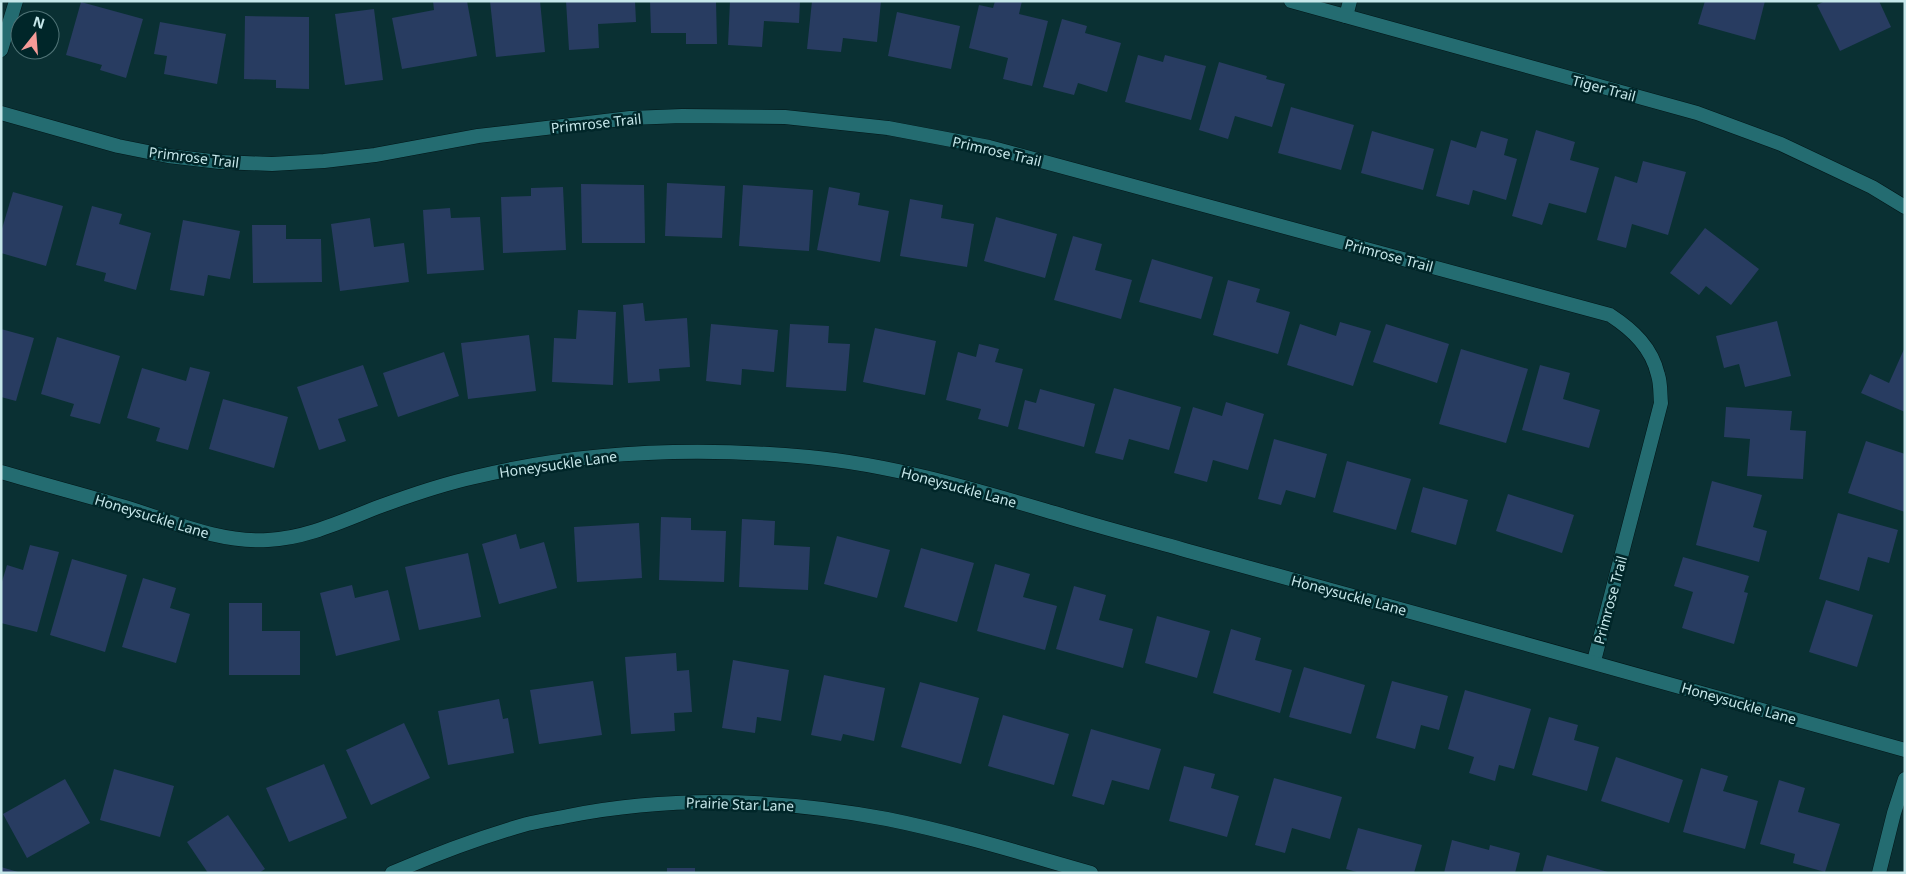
<svg xmlns="http://www.w3.org/2000/svg" width="1906" height="874" font-family="'Noto Sans',sans-serif">
  <style>
    .building { fill: #283c61 }
    .lines { fill: none; stroke-linecap: round; stroke-linejoin: round }
    .minor-casing { stroke: #021618; stroke-width: 15 }
    .tertiary-casing { stroke: #021618; stroke-width: 15 }
    .minor { stroke: #246c71; stroke-width: 14 }
    .tertiary { stroke: #246c71; stroke-width: 14 }
    .labels { text-anchor: middle; dominant-baseline: central; stroke-width: 5; stroke-linejoin: round; paint-order: stroke }
    .street-label { font-size: 14px; fill: #c6e7ea; stroke: #002629 }
  </style>
  <rect width="100%" height="100%" fill="#0a3033"/>
  <!-- building -->
  <g class="building">
    <polygon points="433,1 467,1 477,56 402,69 392,18 434,10"/>
    <polygon points="490,1 540,1 545,52 496,57"/>
    <polygon points="566,1 635,1 636,22 598,24 599,48 569,50"/>
    <polygon points="650,1 716,1 717,44 686,44 686,33 651,33"/>
    <polygon points="730,1 800,1 799,23 764,21 762,47 728,45"/>
    <polygon points="812,1 881,1 877,42 843,38 841,52 807,49"/>
    <polygon points="995,1 1022,1 1019,14 1048,21 1032,86 1003,79 1008,58 969,48 979,5 993,8"/>
    <polygon points="1705,1 1765,1 1755,40 1698,24"/>
    <polygon points="1825,1 1879,1 1891,27 1840,51 1817,5"/>
    <polygon points="81,2 143,19 126,78 100,70 102,65 66,55"/>
    <polygon points="374,9 383,80 345,85 335,14"/>
    <polygon points="897,12 960,26 951,69 888,56"/>
    <polygon points="245,16 309,17 309,89 276,88 276,80 244,79"/>
    <polygon points="1062,19 1087,26 1085,33 1121,43 1107,92 1078,83 1074,95 1043,87"/>
    <polygon points="160,22 226,34 217,84 164,74 167,56 154,54"/>
    <polygon points="1138,55 1163,62 1165,55 1206,66 1191,120 1125,102"/>
    <polygon points="1219,62 1267,76 1266,79 1285,84 1272,127 1235,116 1228,139 1199,130"/>
    <polygon points="1291,107 1354,125 1341,170 1278,153"/>
    <polygon points="1536,130 1575,142 1570,160 1599,168 1586,213 1549,203 1542,225 1512,216"/>
    <polygon points="1372,131 1434,149 1423,190 1361,173"/>
    <polygon points="1481,131 1508,139 1504,155 1517,159 1506,200 1473,190 1469,205 1436,196 1451,140 1476,148"/>
    <polygon points="1643,161 1686,172 1668,235 1632,224 1626,248 1597,240 1615,176 1637,183"/>
    <polygon points="667,183 725,186 722,238 665,236"/>
    <polygon points="581,184 644,185 645,243 582,243"/>
    <polygon points="743,185 813,190 809,251 739,246"/>
    <polygon points="563,187 566,250 503,253 501,197 531,196 531,188"/>
    <polygon points="829,187 860,193 858,205 889,211 880,262 817,250"/>
    <polygon points="13,192 63,206 46,266 1,253 1,232"/>
    <polygon points="910,199 943,205 941,218 974,224 967,267 900,256"/>
    <polygon points="92,206 122,214 119,224 151,233 136,290 104,281 106,273 76,265"/>
    <polygon points="450,208 451,218 480,217 484,270 427,274 423,210"/>
    <polygon points="996,217 1057,234 1045,278 984,261"/>
    <polygon points="370,218 374,247 404,243 409,282 340,291 331,224"/>
    <polygon points="183,220 240,231 230,279 208,275 204,296 170,290"/>
    <polygon points="252,225 286,225 286,239 321,239 322,282 253,283"/>
    <polygon points="1705,228 1759,269 1731,305 1706,286 1699,295 1670,273"/>
    <polygon points="1073,236 1102,244 1095,270 1132,280 1121,319 1054,300"/>
    <polygon points="1152,259 1213,277 1201,319 1139,302"/>
    <polygon points="1228,280 1260,289 1256,302 1290,312 1278,354 1213,335"/>
    <polygon points="643,303 645,321 687,318 690,367 659,369 660,381 628,383 623,305"/>
    <polygon points="578,310 616,312 613,385 552,382 554,338 576,339"/>
    <polygon points="1777,321 1791,376 1745,387 1739,364 1724,368 1716,336"/>
    <polygon points="1340,322 1371,331 1353,386 1287,365 1300,324 1336,336"/>
    <polygon points="711,324 778,330 774,372 742,369 741,385 706,381"/>
    <polygon points="790,324 829,326 828,343 850,344 846,391 786,387"/>
    <polygon points="1386,324 1449,344 1437,383 1373,362"/>
    <polygon points="875,328 936,341 925,395 863,382"/>
    <polygon points="1,329 34,338 16,401 1,397"/>
    <polygon points="529,335 536,391 468,399 461,343"/>
    <polygon points="57,337 120,356 100,424 70,416 74,404 41,394"/>
    <polygon points="979,344 999,349 995,362 1023,369 1008,427 978,419 981,409 946,400 958,352 976,357"/>
    <polygon points="1905,347 1905,412 1861,393 1870,374 1889,383"/>
    <polygon points="1461,349 1528,369 1506,443 1439,424"/>
    <polygon points="444,352 459,396 398,417 383,373"/>
    <polygon points="363,365 378,406 338,419 346,441 319,450 297,387"/>
    <polygon points="1540,365 1570,373 1563,399 1600,410 1589,448 1522,430"/>
    <polygon points="190,367 210,372 188,450 156,441 160,428 127,418 142,368 186,381"/>
    <polygon points="1114,388 1181,407 1169,450 1129,439 1123,460 1095,453"/>
    <polygon points="1040,389 1095,404 1084,447 1018,429 1025,400 1036,403"/>
    <polygon points="223,399 288,417 274,468 209,449"/>
    <polygon points="1226,402 1264,414 1248,470 1213,460 1207,482 1174,473 1193,407 1222,416"/>
    <polygon points="1726,407 1792,411 1790,430 1806,431 1803,479 1747,476 1750,439 1724,437"/>
    <polygon points="1274,439 1327,454 1315,498 1286,490 1281,505 1258,499"/>
    <polygon points="1866,441 1905,454 1905,512 1848,493"/>
    <polygon points="1347,461 1411,479 1396,530 1333,512"/>
    <polygon points="1712,481 1762,495 1753,527 1767,531 1759,562 1696,545"/>
    <polygon points="1423,487 1468,500 1456,545 1411,532"/>
    <polygon points="1508,494 1574,515 1562,553 1496,531"/>
    <polygon points="1838,513 1898,530 1889,563 1868,557 1859,591 1819,579"/>
    <polygon points="661,517 691,518 691,530 726,531 724,582 659,580"/>
    <polygon points="742,519 775,521 774,545 810,547 808,590 739,587"/>
    <polygon points="639,523 642,578 577,582 574,527"/>
    <polygon points="516,534 520,549 544,542 557,588 499,604 482,544"/>
    <polygon points="837,536 890,550 877,598 824,584"/>
    <polygon points="30,545 59,552 37,632 1,623 1,585 7,565 23,570"/>
    <polygon points="921,548 974,563 957,622 904,607"/>
    <polygon points="468,553 481,617 419,630 405,567"/>
    <polygon points="1683,557 1749,576 1744,592 1748,593 1734,644 1682,628 1693,592 1674,586"/>
    <polygon points="72,559 127,575 105,652 50,635"/>
    <polygon points="995,564 1030,574 1023,597 1057,606 1045,650 977,631"/>
    <polygon points="143,578 176,588 170,608 190,614 176,663 122,647"/>
    <polygon points="352,585 355,598 388,590 400,640 336,656 320,593"/>
    <polygon points="1074,586 1106,595 1099,620 1133,629 1123,668 1056,649"/>
    <polygon points="1826,600 1873,615 1857,667 1809,652"/>
    <polygon points="229,603 262,603 262,631 300,631 300,675 229,675"/>
    <polygon points="1157,616 1210,631 1197,678 1145,663"/>
    <polygon points="1231,629 1261,638 1255,660 1292,670 1280,713 1213,693"/>
    <polygon points="676,653 677,671 689,670 692,712 674,713 675,731 631,734 625,657"/>
    <polygon points="733,660 789,670 781,721 757,717 755,733 722,728"/>
    <polygon points="1304,667 1365,685 1351,734 1289,717"/>
    <polygon points="824,675 885,688 874,741 843,734 841,741 811,735"/>
    <polygon points="593,681 602,735 539,744 530,690"/>
    <polygon points="1392,681 1448,696 1439,730 1421,725 1415,749 1376,738"/>
    <polygon points="920,682 979,698 961,764 901,747"/>
    <polygon points="1465,690 1531,709 1514,769 1499,765 1495,781 1469,773 1474,757 1448,749"/>
    <polygon points="499,699 503,719 508,718 514,753 448,765 438,711"/>
    <polygon points="1003,715 1069,734 1054,785 988,766"/>
    <polygon points="1549,717 1578,725 1574,740 1599,747 1587,791 1532,775"/>
    <polygon points="404,723 430,778 371,805 346,750"/>
    <polygon points="1091,729 1161,749 1149,790 1112,780 1104,805 1072,796"/>
    <polygon points="1616,757 1683,780 1669,823 1601,801"/>
    <polygon points="324,764 347,818 289,842 266,788"/>
    <polygon points="1184,766 1215,774 1211,788 1239,796 1227,837 1169,821"/>
    <polygon points="1701,768 1728,776 1723,791 1758,801 1745,849 1683,832"/>
    <polygon points="114,769 174,786 160,837 100,820"/>
    <polygon points="1274,778 1342,797 1330,839 1292,828 1285,853 1255,845"/>
    <polygon points="65,779 90,823 27,858 3,814"/>
    <polygon points="1779,780 1805,788 1798,812 1840,824 1825,872 1793,863 1795,854 1760,844"/>
    <polygon points="228,815 265,869 259,873 208,873 187,842"/>
    <polygon points="1358,828 1422,845 1414,873 1360,873 1346,869"/>
    <polygon points="1452,840 1489,850 1490,845 1520,853 1515,873 1444,873"/>
    <polygon points="1547,855 1608,872 1608,873 1542,873"/>
    <polygon points="1,867 18,872 18,873 1,873"/>
    <rect x="667" y="868" width="28" height="5"/>
  </g>
  <g class="lines">
    <!-- minor casing -->
    <g class="minor-casing">
      <g id="minor">
        <polyline points="1346,16 1350,1"/>
        <polyline points="1,50 16,1"/>
        <path d="M1,113L118,146L168,156L220,162L272,164L324,161L375,155L478,136L630,118L682,116L785,117L888,128L989,147L1610,315C1633,330 1652,348 1658,375C1661,384 1660,394 1661,403L1594,661"/>
        <path d="M1,472C42,484 84,495 125,507C171,521 219,543 268,540C308,538 344,520 381,506C411,495 443,484 475,477C582,451 699,447 809,457C894,465 976,490 1058,514C1103,528 1147,539 1192,552C1430,617 1667,682 1905,750"/>
        <path d="M392,873C436,854 481,837 527,824C540,821 554,819 568,816C674,795 781,799 887,819C956,833 1024,854 1091,873"/>
        <polyline points="1879,873 1894,813 1905,779"/>
      </g>
    </g>
    <!-- tertiary casing -->
    <g class="tertiary-casing">
      <polyline id="tertiary" points="1291,1 1697,113 1781,144 1872,187 1905,207"/>
    </g>
    <!-- minor -->
    <use href="#minor" class="minor"/>
    <!-- tertiary -->
    <use href="#tertiary" class="tertiary"/>
  </g>
  <g class="labels">
    <!-- street labels -->
    <g class="street-label">
      <text transform="translate(1604 88) rotate(15)">Tiger Trail</text>
      <text transform="translate(596 123) rotate(-6)">Primrose Trail</text>
      <text transform="translate(997 151) rotate(13)">Primrose Trail</text>
      <text transform="translate(194 157) rotate(7)">Primrose Trail</text>
      <text transform="translate(1389 255) rotate(15)">Primrose Trail</text>
      <text transform="translate(558 464) rotate(-8)">Honeysuckle Lane</text>
      <text transform="translate(959 487) rotate(15)">Honeysuckle Lane</text>
      <text transform="translate(152 516) rotate(17)">Honeysuckle Lane</text>
      <text transform="translate(1349 595) rotate(15)">Honeysuckle Lane</text>
      <text transform="translate(1610 600) rotate(-75)">Primrose Trail</text>
      <text transform="translate(1739 703) rotate(16)">Honeysuckle Lane</text>
      <text transform="translate(740 804) rotate(2)">Prairie Star Lane</text>
    </g>
  </g>
  <!-- border -->
  <rect width="1906" height="874" fill="none" stroke="#c6e7ea" stroke-width="5"/>
  <!-- north arrow -->
  <g transform="translate(35 35) rotate(17)"><circle r="24" fill="#002629" stroke="#4f7376"/>
  <path d="M0-4L9 19L0 12L-9 19Z" fill="#f59b98"/>
  <text y="-8" font-size="14" font-weight="bold" text-anchor="middle" fill="#c6e7ea">N</text>
  </g>
</svg>
